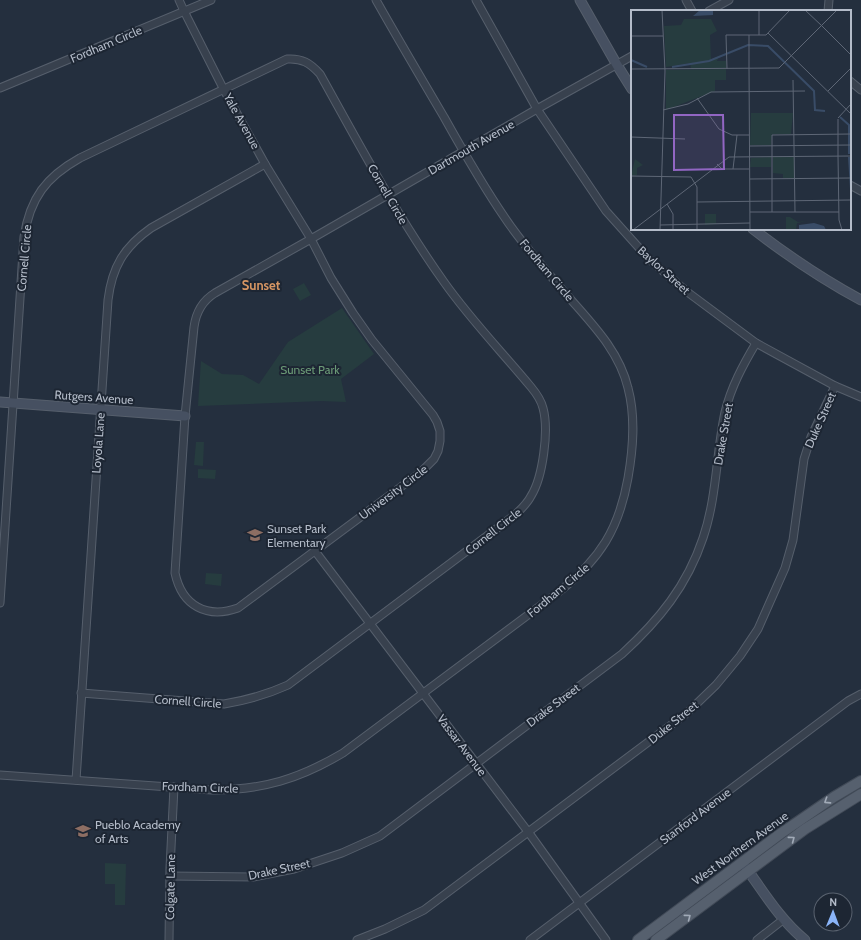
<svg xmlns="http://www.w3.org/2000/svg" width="861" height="940" font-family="Cabin,sans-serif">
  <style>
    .green { fill: #263c3f }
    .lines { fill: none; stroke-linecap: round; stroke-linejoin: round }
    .street-casing { stroke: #565f6c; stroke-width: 9 }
    .secondary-casing { stroke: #565f6c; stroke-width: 11 }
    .primary-casing { stroke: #414a57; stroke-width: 12 }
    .street { stroke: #38414e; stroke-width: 7 }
    .secondary { stroke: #465061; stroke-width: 9 }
    .primary { stroke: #56606e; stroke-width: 10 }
    .oneway { stroke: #a1aab7 }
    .labels { text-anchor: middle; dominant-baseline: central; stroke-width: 4; stroke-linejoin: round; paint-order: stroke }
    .street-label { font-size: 12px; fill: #b4bcc9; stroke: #1d2633 }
    .park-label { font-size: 12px; fill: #6b9a76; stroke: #1d2633 }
    .poi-label { font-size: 12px; fill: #b4bcc9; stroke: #1d2633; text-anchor: start }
    .neighbourhood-label { font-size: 13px; font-weight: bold; fill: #d59563; stroke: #1d2633 }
    .inset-river { fill: none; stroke: #394c67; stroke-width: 2 }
    .inset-road { fill: none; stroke: #5e6776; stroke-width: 1 }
    .view { fill: #9266c3; fill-opacity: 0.15; stroke: #9266c3; stroke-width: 2 }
    .inset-edge { fill: none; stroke: #b4bcc9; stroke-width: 2 }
  </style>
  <rect width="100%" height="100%" fill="#242f3e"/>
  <!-- green -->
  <g class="green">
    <polygon points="304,283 311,295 300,301 293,289"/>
    <polygon points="342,308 374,354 341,379 346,402 322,401 198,406 201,361 222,374 243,375 259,384 288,342"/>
    <polygon points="196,442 204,442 203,466 194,465"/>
    <polygon points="198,469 216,470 215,479 198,478"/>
    <polygon points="206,573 222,574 221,586 205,584"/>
    <polygon points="105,863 126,864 125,905 115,905 115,884 105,884"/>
  </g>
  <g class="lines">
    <!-- street casing -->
    <g class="street-casing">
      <g id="street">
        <path d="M179,0L184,11L224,90L265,164L311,239L331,278L353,313L372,340L433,415L437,422L440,431V441L438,451L434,459L421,472L238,608C207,619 182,606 175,573L185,416L194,327C196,312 202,301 215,293L311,239L537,109L632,56"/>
        <polyline points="476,0 537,109 606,211 649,259 686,291 756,343 835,386 861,397"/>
        <polyline points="686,0 692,11"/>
        <polyline points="709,11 729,0"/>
        <polyline points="828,11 829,0"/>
        <polyline points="850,81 861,90"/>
        <polyline points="0,88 211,0"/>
        <polyline points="850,185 861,191"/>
        <polyline points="315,551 529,833 606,940"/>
        <path d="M0,603L24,237C30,198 46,177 80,158L287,59C302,58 310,63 320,74C359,144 397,216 444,282C470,319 502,352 531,387C536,393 541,400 543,408C549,430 543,477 531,496C527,504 521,509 515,515L288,685C266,695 248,700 224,704L81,693"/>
        <path d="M0,775L212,790C263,790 299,779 343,753L560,591C600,559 619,529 628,478C633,449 636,418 628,388C619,350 591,323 566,294C545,269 523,245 505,218C483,186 463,151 444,117C421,78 398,39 376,0"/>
        <path d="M76,780L108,300C112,267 124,247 151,228L265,164"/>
        <path d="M170,876L253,877L294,869L342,853L380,836L622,654C659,620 687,586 703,538C717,497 716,454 725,412C731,387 743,365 756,343"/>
        <polyline points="169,940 170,868 174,787"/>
        <polyline points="357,940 385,929 424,910 687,713 716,685 740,656 758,629 785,568 793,540 804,459 811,437 835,386"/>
        <polyline points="530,940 848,701 861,694"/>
        <polyline points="757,940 784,919"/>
      </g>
    </g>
    <!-- secondary casing -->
    <g class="secondary-casing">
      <g id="secondary">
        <polyline points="580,0 617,65 632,89"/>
        <path d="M753,229C788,256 822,279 861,300"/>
        <polyline points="0,402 185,416"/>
        <path d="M744,865C763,891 780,920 805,940"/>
      </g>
    </g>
    <!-- primary casing -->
    <g class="primary-casing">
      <g id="primary">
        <polyline points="638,940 780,834 834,797 861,781"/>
        <polyline points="656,940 805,829 861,794"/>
      </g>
    </g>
    <!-- street -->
    <use href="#street" class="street"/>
    <!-- secondary -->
    <use href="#secondary" class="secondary"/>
    <!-- primary -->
    <use href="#primary" class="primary"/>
  </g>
  <!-- one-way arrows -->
  <defs><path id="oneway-chevron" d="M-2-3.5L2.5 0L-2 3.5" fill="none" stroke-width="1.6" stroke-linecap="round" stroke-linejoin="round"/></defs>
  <g class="oneway">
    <use href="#oneway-chevron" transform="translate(827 801) rotate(147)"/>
    <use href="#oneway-chevron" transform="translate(792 839) rotate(-37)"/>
    <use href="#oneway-chevron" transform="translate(688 917) rotate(-37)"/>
  </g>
  <!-- icons -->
  <defs>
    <g id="school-bare" transform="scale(1.2)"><path d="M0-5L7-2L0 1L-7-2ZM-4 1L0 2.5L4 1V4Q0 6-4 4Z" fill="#8d6e63" stroke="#1d2633" stroke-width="2.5" paint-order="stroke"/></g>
  </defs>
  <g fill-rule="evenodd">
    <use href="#school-bare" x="255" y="535"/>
    <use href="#school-bare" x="83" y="831"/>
  </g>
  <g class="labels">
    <!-- street labels -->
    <g class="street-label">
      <text transform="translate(106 44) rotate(-23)">Fordham Circle</text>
      <text transform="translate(242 121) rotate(61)">Yale Avenue</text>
      <text transform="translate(471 147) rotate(-30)">Dartmouth Avenue</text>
      <text transform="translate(388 194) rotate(60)">Cornell Circle</text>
      <text transform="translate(24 258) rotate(-85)">Cornell Circle</text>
      <text transform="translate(547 270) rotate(50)">Fordham Circle</text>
      <text transform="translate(664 270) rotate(42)">Baylor Street</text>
      <text transform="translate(94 397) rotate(4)">Rutgers Avenue</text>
      <text transform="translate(820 420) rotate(-66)">Duke Street</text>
      <text transform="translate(723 434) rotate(-80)">Drake Street</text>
      <text transform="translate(98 443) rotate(-86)">Loyola Lane</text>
      <text transform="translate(393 492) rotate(-37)">University Circle</text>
      <text transform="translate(493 531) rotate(-38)">Cornell Circle</text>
      <text transform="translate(558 590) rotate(-40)">Fordham Circle</text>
      <text transform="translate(188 701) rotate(4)">Cornell Circle</text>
      <text transform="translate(553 705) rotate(-37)">Drake Street</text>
      <text transform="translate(673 722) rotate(-39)">Duke Street</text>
      <text transform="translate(462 745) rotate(53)">Vassar Avenue</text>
      <text transform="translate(200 787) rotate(2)">Fordham Circle</text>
      <text transform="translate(695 816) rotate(-37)">Stanford Avenue</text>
      <text transform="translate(740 848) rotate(-36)">West Northern Avenue</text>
      <text transform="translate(279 869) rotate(-12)">Drake Street</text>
      <text transform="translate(170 887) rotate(-89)">Colgate Lane</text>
    </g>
    <!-- park labels -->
    <g class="park-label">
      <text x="310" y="369">Sunset Park</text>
    </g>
    <!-- poi labels -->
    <g class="poi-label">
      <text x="267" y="528">Sunset Park<tspan x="267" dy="14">Elementary</tspan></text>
      <text x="95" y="824">Pueblo Academy<tspan x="95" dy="14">of Arts</tspan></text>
    </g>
    <!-- neighbourhood labels -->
    <g class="neighbourhood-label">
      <text x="261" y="285">Sunset</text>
    </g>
  </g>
  <!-- overview -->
  <g transform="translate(631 10)">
    <rect width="220" height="220" fill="#242f3e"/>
    <path d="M53,9H80L86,21L79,25L80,49L76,51L88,46L86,51H95V58L60,59L59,53L35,57L33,16L50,15ZM95,59V70H84V81L35,100V60ZM120,103H162L160,124H141L140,135H119ZM140,147V157H119L120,148ZM142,147H163V168H152V164L142,163ZM4,149L12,155L6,158V165L0,166ZM74,204H85V214L74,215ZM155,207H159L167,212L176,211L166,213L165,219L168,220H155Z" fill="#263c3f"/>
    <path d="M69,0H82V5L62,6ZM183,213L193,216L195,220H168V215Z" fill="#394c67"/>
    <path class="inset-river" d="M0,50L16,57M41,57L78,51L117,35L137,36L183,81L184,100L194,101M209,107L218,115V144M218,147L220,179"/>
    <path class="inset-road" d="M128,0V25M174,0L191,16M191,16L220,45M137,23L220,104M118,25V58M0,26H32M118,58L119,220M0,59L148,58L206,0M96,59L95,25H135L159,0M162,70L164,202M197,81L220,58M66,88L88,119L101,125H118M32,100L57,94L80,82L174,81M207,108L220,94M207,109V146M0,127L54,129M119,136L220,135M207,146L208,210L211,220M86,154L91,159H118M102,159L106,125M0,166L60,167L66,177V220M119,169L220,168M66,192L220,190M36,194L42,204V220M119,202H208M141,202V125L220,124M29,215L119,213M2,220L98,147L220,146M29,220L34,61L31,0"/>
    <path class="view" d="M43,105H92L93,159L43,160Z"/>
    <rect width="220" height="220" class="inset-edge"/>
  </g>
  <!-- north arrow -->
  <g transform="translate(833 912) rotate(1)"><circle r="19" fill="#1d2633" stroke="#59626f"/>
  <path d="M0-3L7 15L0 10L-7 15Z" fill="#8ab4f8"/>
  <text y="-6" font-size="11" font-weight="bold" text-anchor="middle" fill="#b4bcc9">N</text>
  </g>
</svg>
